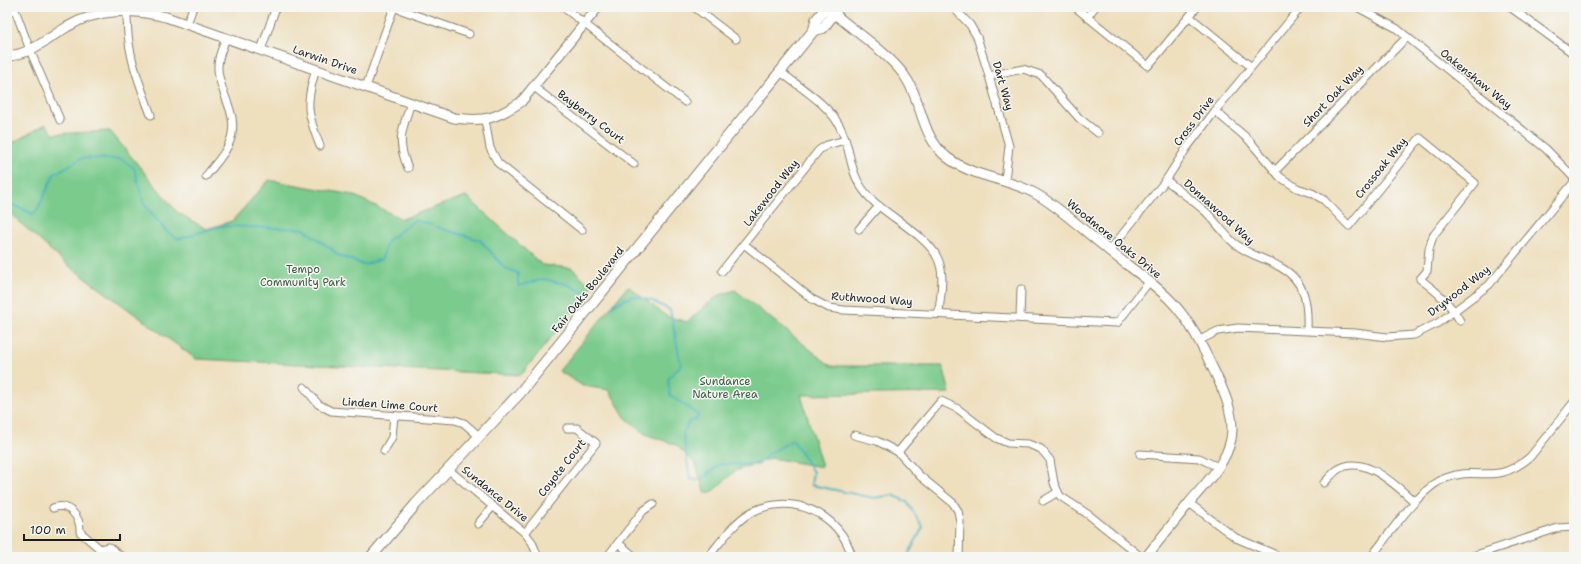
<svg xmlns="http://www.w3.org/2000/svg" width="1581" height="564" font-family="'Shantell Sans',sans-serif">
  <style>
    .green { fill: #7acb8c; stroke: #4b7454 }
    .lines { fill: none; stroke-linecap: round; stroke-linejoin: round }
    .stream { stroke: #40aebd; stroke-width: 2 }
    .minor-casing { stroke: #857e6c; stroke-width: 9 }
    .tertiary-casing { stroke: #857e6c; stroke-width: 11 }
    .secondary-casing { stroke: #857e6c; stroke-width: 12 }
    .minor { stroke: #fff; stroke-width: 7 }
    .tertiary { stroke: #fff; stroke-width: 9 }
    .secondary { stroke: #fff; stroke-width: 10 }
    .labels { text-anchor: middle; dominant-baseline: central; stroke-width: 3; stroke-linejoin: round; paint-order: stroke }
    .street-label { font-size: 11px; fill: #1c1c1c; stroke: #f6f6f2 }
    .park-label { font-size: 11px; fill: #3d5943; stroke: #f6f6f2 }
  </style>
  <rect width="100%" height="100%" fill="#f6f6f2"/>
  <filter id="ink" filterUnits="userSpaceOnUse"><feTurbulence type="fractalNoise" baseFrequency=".025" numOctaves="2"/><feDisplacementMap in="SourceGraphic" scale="8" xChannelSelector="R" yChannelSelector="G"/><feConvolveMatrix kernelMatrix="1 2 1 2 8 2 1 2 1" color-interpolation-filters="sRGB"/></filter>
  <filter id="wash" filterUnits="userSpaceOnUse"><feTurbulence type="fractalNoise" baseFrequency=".012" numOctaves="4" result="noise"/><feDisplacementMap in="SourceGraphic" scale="16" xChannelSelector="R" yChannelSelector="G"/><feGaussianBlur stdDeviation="0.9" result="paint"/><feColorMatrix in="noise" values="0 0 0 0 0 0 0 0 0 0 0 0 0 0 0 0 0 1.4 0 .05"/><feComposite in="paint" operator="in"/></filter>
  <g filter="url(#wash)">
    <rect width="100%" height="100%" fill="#eedfbd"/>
    <!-- green -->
    <g class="green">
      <polygon points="46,124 53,134 110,131 177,212 206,229 232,221 269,180 353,195 402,219 466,196 542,265 572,268 592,287 521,375 196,359 65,263 7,211 7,146"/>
      <polygon points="628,286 666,316 687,322 717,296 735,290 831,366 943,366 950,393 801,395 822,467 771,458 735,471 713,491 705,494 696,465 676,445 645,434 625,417 609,390 583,386 559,371"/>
    </g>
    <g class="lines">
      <!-- stream -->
      <g class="stream">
        <polyline points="114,159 121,159 134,168 144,204 167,232 178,239 204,231"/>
        <polyline points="7,202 33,214 38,209 54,174 82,158 112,159"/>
        <polyline points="436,227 480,240 505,268 518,273 518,286 544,279 569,285 587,294"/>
        <polyline points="205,231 222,226 304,229 327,246"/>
        <polyline points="329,247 338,255 364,265 382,259 387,241 415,220 432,225"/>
        <polyline points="612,306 632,296 650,300 670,310 681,365 668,379 670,395 698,415 696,420 689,421 683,434 690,479 700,480 720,464 758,465 767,455 793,440 813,472 811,485 874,498 893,495 907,502 923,527 907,557"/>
      </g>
    </g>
  </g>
  <g filter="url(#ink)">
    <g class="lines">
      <!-- minor casing -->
      <g class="minor-casing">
        <g id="minor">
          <polyline points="14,7 30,50 60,120"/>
          <path d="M127,7C126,52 136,74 151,115"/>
          <polyline points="393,7 469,34"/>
          <polyline points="563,7 685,102"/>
          <polyline points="694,7 736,39"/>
          <polyline points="953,7 970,25 977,37 989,76 1009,146 1005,180"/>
          <polyline points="1075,7 1148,66 1197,7"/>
          <polyline points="1357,7 1396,28 1546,149 1574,178"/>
          <polyline points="1510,7 1574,54"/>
          <polyline points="1087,17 1095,7"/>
          <polyline points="1190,17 1250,66"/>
          <polyline points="187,24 193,7"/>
          <polyline points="261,50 276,7"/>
          <path d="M316,69C305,104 307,113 320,146"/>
          <path d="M781,72C800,88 827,103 839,125C854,152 846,174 871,199C888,216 927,236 937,257C946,274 940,295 939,313"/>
          <polyline points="989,76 1023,69 1041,75 1079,118 1098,133"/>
          <polyline points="366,87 394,7"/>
          <polyline points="534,87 634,164"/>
          <path d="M1215,111L1248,139L1280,177L1297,188L1312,193L1324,200L1349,226L1420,138L1475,183L1433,236L1429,249L1427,271L1420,279C1436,291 1450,303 1460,321"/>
          <polyline points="485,120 490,148 498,163 582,230"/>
          <path d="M408,168C396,141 402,129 411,103"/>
          <polyline points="1275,171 1407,37"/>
          <path d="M206,176C214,165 226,154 230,141C240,115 220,95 218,70C217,59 222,49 226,38"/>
          <path d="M1166,180C1179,191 1194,201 1207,213C1216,222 1224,234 1234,243C1250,256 1263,257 1280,267C1306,281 1308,304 1307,330"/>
          <polyline points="859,229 879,206"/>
          <polyline points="744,244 812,299 829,308 844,310 1117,323 1149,282"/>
          <polyline points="1109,251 1166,180 1186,149 1215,111 1301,7"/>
          <polyline points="722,271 819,150 827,145 845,140"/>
          <polyline points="1020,318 1021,289"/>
          <polyline points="1200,340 1218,331 1238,328 1355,333 1387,337 1414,335 1438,323 1489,285 1574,182"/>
          <polyline points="304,387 318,404 331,411 455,420 464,423 480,437"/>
          <polyline points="854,435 877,441 898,452 920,476 953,503 958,511 960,521 959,557"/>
          <polyline points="384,451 392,437 394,416"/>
          <polyline points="898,452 941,401 958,409 996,438 1008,443 1028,444 1041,449 1050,460 1054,483 1060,496 1089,515 1141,557"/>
          <polyline points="1140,454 1199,458 1218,467"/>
          <polyline points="449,470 525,533 532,542 538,557"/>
          <path d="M1324,483C1328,479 1332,474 1337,470C1364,452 1397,487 1415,502"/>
          <polyline points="1043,501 1058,492"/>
          <polyline points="1189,503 1236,538 1274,554"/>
          <path d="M53,508C68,502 81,517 80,532L100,549L109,547L122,557"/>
          <polyline points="478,524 493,506"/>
          <polyline points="525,533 596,443 577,428 567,428"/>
          <polyline points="618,543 635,557"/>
          <polyline points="607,557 643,511 653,504"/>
          <path d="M708,557C721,542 733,523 750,513C790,491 841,513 852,557"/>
          <path d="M1371,557C1389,535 1420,487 1446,478C1479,465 1494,487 1530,457L1574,402"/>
          <polyline points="1470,557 1558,528 1574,527"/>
        </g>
      </g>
      <!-- tertiary casing -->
      <g class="tertiary-casing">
        <g id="tertiary">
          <path d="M829,9C853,31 883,48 904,75C923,101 920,137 948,158C974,178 1008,178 1036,194C1062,209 1083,230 1106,248C1127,266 1152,281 1171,301C1192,323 1204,350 1217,377C1226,396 1235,418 1231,439C1226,464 1205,484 1189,503C1175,521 1160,539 1146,557"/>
          <path d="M7,56C30,55 48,38 67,27C98,8 132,9 166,17L454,118C485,122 495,119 521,102L598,7"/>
        </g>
      </g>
      <!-- secondary casing -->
      <g class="secondary-casing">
        <g id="secondary">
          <polyline points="814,30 823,28 839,7"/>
          <polyline points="371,557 416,504 520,393 814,30 816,20 827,7"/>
        </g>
      </g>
      <!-- minor -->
      <use href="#minor" class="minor"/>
      <!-- tertiary -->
      <use href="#tertiary" class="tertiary"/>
      <!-- secondary -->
      <use href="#secondary" class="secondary"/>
    </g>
  </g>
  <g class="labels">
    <!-- street labels -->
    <g class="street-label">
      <text transform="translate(325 60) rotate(19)">Larwin Drive</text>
      <text transform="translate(1476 79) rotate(39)">Oakenshaw Way</text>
      <text transform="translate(1003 86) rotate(74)">Dart Way</text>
      <text transform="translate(1333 96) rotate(-46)">Short Oak Way</text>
      <text transform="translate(591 117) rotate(37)">Bayberry Court</text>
      <text transform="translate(1194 121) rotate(-53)">Cross Drive</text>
      <text transform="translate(1381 168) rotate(-51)">Crossoak Way</text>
      <text transform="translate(771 193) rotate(-52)">Lakewood Way</text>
      <text transform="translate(1219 212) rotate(42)">Donnawood Way</text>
      <text transform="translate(1114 239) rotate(39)">Woodmore Oaks Drive</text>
      <text transform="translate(588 290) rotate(-51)">Fair Oaks Boulevard</text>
      <text transform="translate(1459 291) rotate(-38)">Drywood Way</text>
      <text transform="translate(872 299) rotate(4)">Ruthwood Way</text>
      <text transform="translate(390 405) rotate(4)">Linden Lime Court</text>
      <text transform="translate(562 468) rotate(-52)">Coyote Court</text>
      <text transform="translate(495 494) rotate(39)">Sundance Drive</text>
    </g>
    <!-- park labels -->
    <g class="park-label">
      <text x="303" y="269">Tempo<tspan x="303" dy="13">Community Park</tspan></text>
      <text x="725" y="381">Sundance<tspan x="725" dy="13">Nature Area</tspan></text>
    </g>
  </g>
  <!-- margin -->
  <rect width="1581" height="564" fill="none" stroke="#f6f6f2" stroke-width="24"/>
  <!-- scale -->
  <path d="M24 534v6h96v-6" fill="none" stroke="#1c1c1c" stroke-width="2"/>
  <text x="30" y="534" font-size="12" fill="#1c1c1c" stroke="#f6f6f2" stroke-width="3" paint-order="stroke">100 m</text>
</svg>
